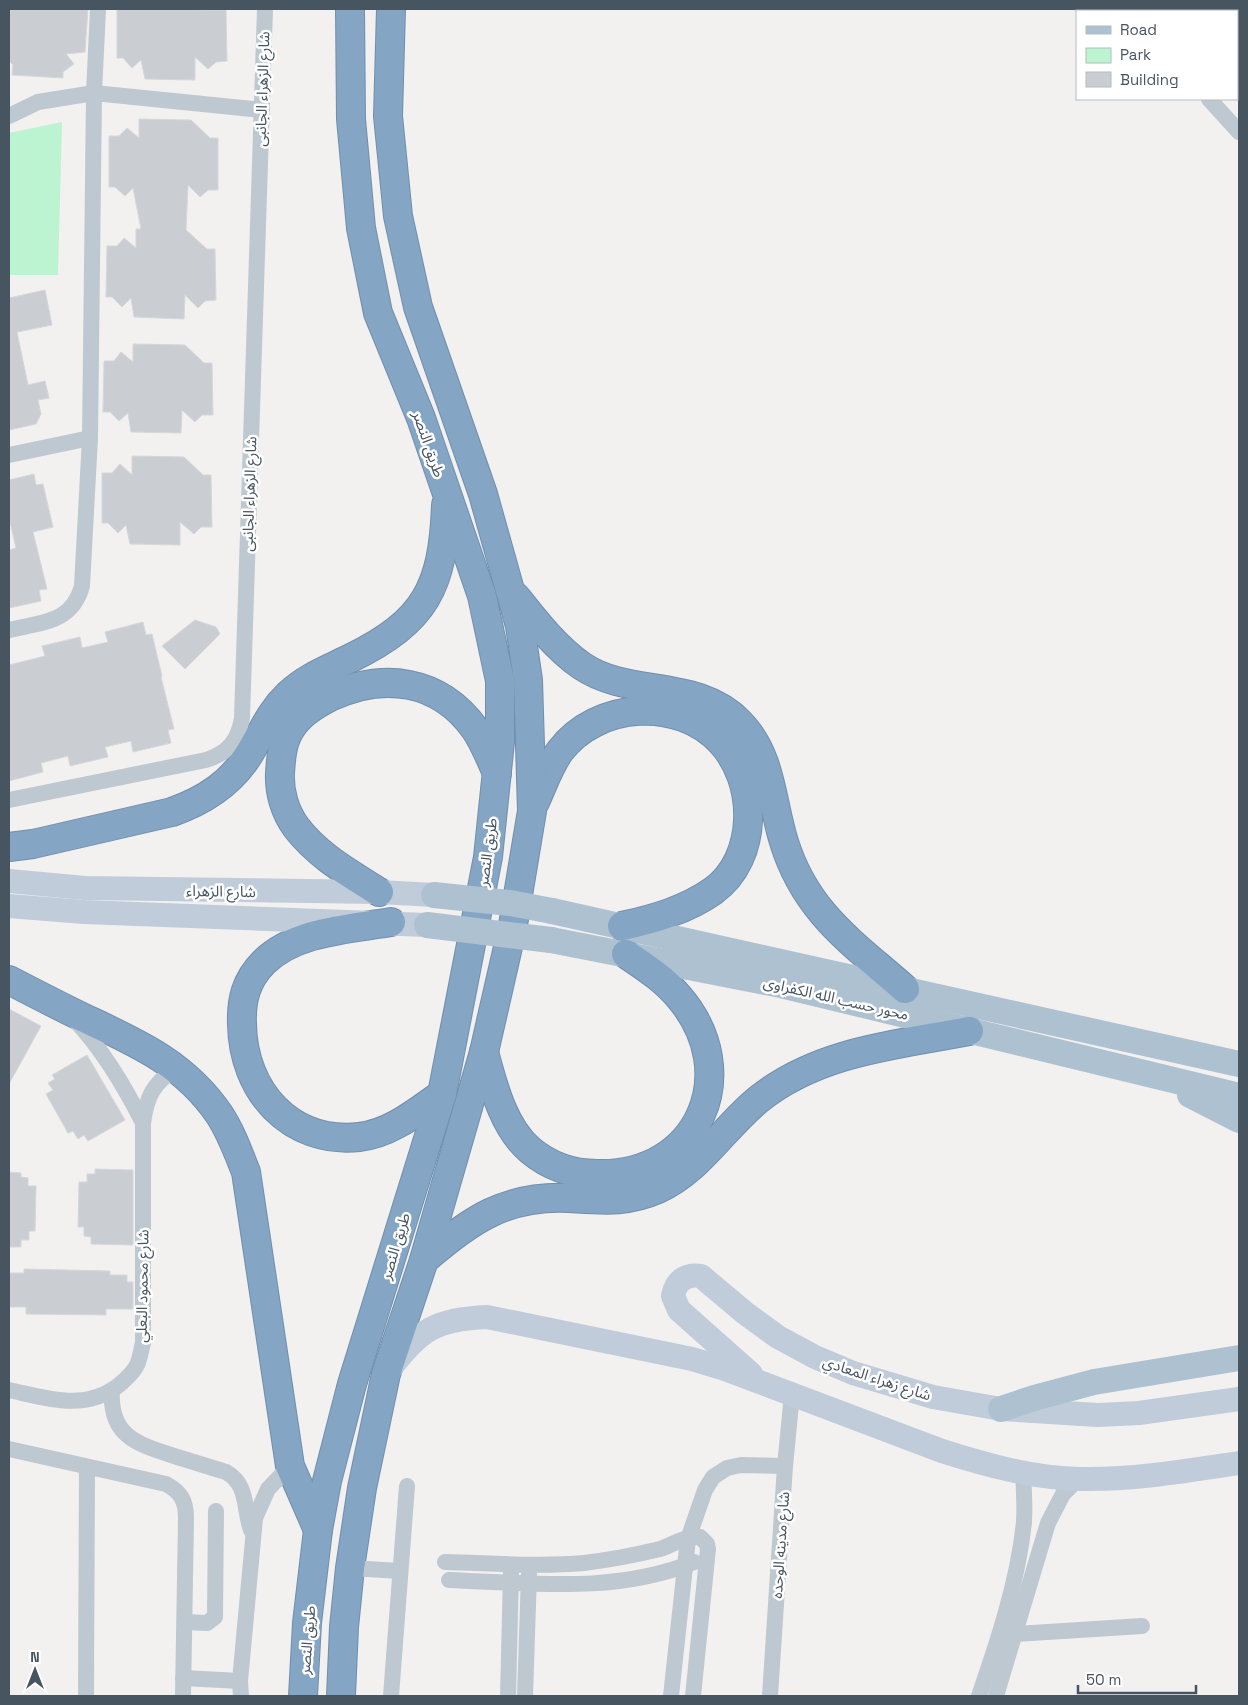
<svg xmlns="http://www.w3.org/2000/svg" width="1248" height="1705" font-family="'Space Grotesk','Noto Sans Arabic',sans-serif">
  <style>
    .green { fill: #bcf3d0 }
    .building { fill: #caced3; stroke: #d4d7dc }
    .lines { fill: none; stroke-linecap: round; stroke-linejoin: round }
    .highway-casing { stroke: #708faf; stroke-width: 30 }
    .street { stroke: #bdc8d1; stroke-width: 16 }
    .secondary { stroke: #c0ccd9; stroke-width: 24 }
    .primary { stroke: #aec1d1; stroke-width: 26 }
    .highway { stroke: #84a5c3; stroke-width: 28 }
    .primary-bridge { stroke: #aec1d1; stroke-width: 26 }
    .labels { text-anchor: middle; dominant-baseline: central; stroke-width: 5; stroke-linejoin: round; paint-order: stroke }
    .street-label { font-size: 15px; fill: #475560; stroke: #fff }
  </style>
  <rect width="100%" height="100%" fill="#f3f0f0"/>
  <!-- green -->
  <polygon class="green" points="62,122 58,275 9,275 9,133"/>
  <!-- building -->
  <g class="building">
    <polygon points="9,9 88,9 85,52 66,54 74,64 63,72 63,78 12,75 13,65 9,61"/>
    <polygon points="117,9 226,10 227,61 216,62 208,69 195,57 195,80 145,79 141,60 132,68 123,58 117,58"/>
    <polygon points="139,119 191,120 210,138 218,138 218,190 208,190 200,197 188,185 186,230 207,249 215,249 216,300 205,301 198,308 185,295 184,319 134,317 131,298 122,307 112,297 106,297 107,246 117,246 124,238 136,248 136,229 141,229 133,188 125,196 115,187 109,187 109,136 119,136 127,128 139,138"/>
    <polygon points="45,290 52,325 17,332 28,385 45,381 49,398 38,400 41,414 36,424 9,430 9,298"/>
    <polygon points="133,344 185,345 204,363 212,363 213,415 202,415 195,422 182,410 181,433 131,432 128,413 119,421 110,412 103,412 104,361 114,361 121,352 133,362"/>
    <polygon points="132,456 184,457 203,475 211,475 212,527 201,527 194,534 180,522 180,545 130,544 126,525 118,533 108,523 102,523 102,473 112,473 120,464 132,475"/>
    <polygon points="34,474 36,485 43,484 53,527 33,532 47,589 39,590 41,601 9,608 9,550 16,548 9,518 9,480"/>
    <polygon points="195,620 216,627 220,634 185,669 162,646"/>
    <polygon points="143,622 146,635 152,634 162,676 161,677 174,729 168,730 171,743 133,752 131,741 105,747 108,757 70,766 68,756 41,763 43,772 9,781 9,665 45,656 42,646 80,637 82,648 108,642 105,632"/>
    <polygon points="9,1009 41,1026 9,1084"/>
    <polygon points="87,1055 125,1120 88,1141 84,1135 78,1139 73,1131 68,1133 46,1094 53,1090 48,1083 55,1079 52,1075"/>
    <polygon points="95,1169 133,1170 133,1245 91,1244 91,1237 84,1236 84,1227 78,1227 79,1182 87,1182 87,1174 95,1174"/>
    <polygon points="9,1172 21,1173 21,1177 28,1178 28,1186 36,1186 35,1231 29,1231 29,1240 21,1240 21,1247 9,1247"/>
    <polygon points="24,1269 110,1271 110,1275 127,1275 127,1282 133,1282 133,1309 106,1309 106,1315 26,1314 26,1307 9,1307 9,1273 24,1273"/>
  </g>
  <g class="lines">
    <!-- highway casing -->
    <g class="highway-casing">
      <g id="highway">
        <path d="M516,597C535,621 556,648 582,666C629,698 697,678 740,723C772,756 771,801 784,842C806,913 853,943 905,989"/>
        <path d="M535,802C543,785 549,766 560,751C597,702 679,696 721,742C758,781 759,858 713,891C686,910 654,919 622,926"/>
        <path d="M9,847L33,844L172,812C206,800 233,782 251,751C264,729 270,712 289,694C307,677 329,669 351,658C426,621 443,587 446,505"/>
        <path d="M379,892C349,873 318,856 296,827C285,812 279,792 280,773C281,758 282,743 290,730C298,715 316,704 330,697C383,672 439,679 475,729C484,742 490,758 497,773"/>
        <path d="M391,922C349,929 296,931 264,962C246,980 241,1000 242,1024C243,1091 290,1144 359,1137C390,1134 418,1111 442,1094"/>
        <path d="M9,980C34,993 59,1006 84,1018C137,1043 184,1063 219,1114C231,1132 238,1152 246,1172L290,1466L318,1530"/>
        <path d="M484,1052C493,1085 503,1127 530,1150C549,1166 573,1174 597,1174C699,1177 744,1073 679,997C664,979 645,967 626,954"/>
        <path d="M424,1260C470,1220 506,1195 569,1198C603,1200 626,1203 658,1189C700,1170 724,1127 759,1099C819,1051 896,1045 969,1031"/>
        <polyline points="303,1696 307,1623 318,1530 327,1481 352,1384 442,1094 488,857 500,742 500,681 482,596 421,418 378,313 361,228 351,119 350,9"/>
        <polyline points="341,1696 344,1627 350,1568 362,1488 386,1374 424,1260 484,1052 513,925 532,811 528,680 520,626 483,494 418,307 398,216 388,116 391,9"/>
      </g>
    </g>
    <!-- street -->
    <g class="street">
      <polyline points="1127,9 1129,11"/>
      <polyline points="1209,99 1239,132"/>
      <polyline points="9,116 38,102 94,93 262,110"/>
      <polyline points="9,455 90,438"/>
      <path d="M9,630C42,622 72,623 82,586L90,438L94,93L98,9"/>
      <path d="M9,800L206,760C228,753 238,741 242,718L265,9"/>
      <path d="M74,1019C103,1050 124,1085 143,1123"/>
      <path d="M9,1390C46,1398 85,1412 119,1385C125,1380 133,1373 137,1365C140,1359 141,1350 143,1343V1123C147,1095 153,1085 176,1067"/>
      <path d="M112,1390C109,1436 137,1444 174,1456C191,1461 209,1467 226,1472C249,1485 243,1508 251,1530"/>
      <path d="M9,1449L166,1484C181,1492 186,1501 186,1518L183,1696"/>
      <path d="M445,1562C491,1563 538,1567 584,1563C609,1560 635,1555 660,1549C672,1545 687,1535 700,1537L707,1544L708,1549L693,1696"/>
      <polyline points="350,1568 400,1571"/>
      <path d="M449,1580C530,1583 616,1594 694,1562"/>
      <polyline points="185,1622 207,1623 215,1617 216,1511"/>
      <polyline points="1015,1634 1142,1626"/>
      <polyline points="183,1678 240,1681"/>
      <polyline points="86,1696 87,1467"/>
      <polyline points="241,1696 240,1681 255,1518 268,1489 290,1466"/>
      <polyline points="391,1696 407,1486"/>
      <polyline points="508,1696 511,1573"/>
      <polyline points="525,1696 529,1574"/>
      <polyline points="671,1696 688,1539 705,1490 713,1477 727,1468 741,1465 785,1466"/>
      <polyline points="770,1696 785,1466 792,1394"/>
      <path d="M979,1696C998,1641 1018,1581 1024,1522C1025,1506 1024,1489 1023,1472"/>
      <polyline points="996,1696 1048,1523 1063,1494 1078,1479"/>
    </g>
    <!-- secondary -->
    <g class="secondary">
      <polyline points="9,881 85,888 379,892 434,895"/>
      <polyline points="9,906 84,912 427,925"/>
      <path d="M390,1369C420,1329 437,1319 487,1317L692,1359L725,1369L942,1451C986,1465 1033,1478 1080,1479C1134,1480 1186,1471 1239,1463"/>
      <path d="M751,1374L679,1310L673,1296C676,1280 686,1274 701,1276L745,1313L778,1337L815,1357L853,1373L933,1397L1001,1409L1098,1415L1139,1413L1239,1399"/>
    </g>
    <!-- primary -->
    <g class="primary">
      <polyline points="552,911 1239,1064"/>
      <polyline points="551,940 781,985 1239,1096"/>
      <polyline points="1190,1095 1239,1120"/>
      <polyline points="1001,1409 1034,1398 1094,1382 1239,1358"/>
    </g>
    <!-- highway -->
    <use href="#highway" class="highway"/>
    <!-- primary-bridge -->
    <g class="primary-bridge">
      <polyline points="434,895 510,903 552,911"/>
      <polyline points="427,925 551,940"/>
    </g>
  </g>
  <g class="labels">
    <!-- street labels -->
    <g class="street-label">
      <text transform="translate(262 89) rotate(-88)">شارع الزهراء الجانبى</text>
      <text transform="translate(429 444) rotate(71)">طريق النصر</text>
      <text transform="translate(249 494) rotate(-88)">شارع الزهراء الجانبى</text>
      <text transform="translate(487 852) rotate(-82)">طريق النصر</text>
      <text transform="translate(221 891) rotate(1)">شارع الزهراء</text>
      <text transform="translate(836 998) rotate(13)">محور حسب الله الكفراوى</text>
      <text transform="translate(395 1246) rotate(-73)">طريق النصر</text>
      <text transform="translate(142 1286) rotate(-89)">شارع محمود البعلي</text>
      <text transform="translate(877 1378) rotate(18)">شارع زهراء المعادي</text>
      <text transform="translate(780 1545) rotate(-86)">شارع مدينه الوحده</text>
      <text transform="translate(307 1640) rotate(-85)">طريق النصر</text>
    </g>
  </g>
  <!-- border -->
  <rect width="1248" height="1705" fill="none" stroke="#475560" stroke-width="20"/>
  <!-- legend -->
  <rect x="1076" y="10" width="162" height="90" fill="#ffffff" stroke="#b5bbbf"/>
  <rect x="1086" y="26" width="25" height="8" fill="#aec1d1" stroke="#b5bbbf"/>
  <text x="1120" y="35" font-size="15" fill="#475560">Road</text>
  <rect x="1086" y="48" width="25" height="15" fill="#bcf3d0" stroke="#b5bbbf"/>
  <text x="1120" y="60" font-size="15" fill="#475560">Park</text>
  <rect x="1086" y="72" width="25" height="15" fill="#caced3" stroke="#b5bbbf"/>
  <text x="1120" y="85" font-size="15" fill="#475560">Building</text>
  <!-- north arrow -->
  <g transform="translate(35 1670)" stroke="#ffffff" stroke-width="4" paint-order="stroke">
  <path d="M0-4L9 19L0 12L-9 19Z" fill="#475560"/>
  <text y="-8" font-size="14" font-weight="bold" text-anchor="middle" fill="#475560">N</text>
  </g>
  <!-- scale -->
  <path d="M1078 1685v8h118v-8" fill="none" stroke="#475560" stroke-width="2.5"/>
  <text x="1086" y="1685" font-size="15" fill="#475560" stroke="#ffffff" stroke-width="4" paint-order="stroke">50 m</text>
</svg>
